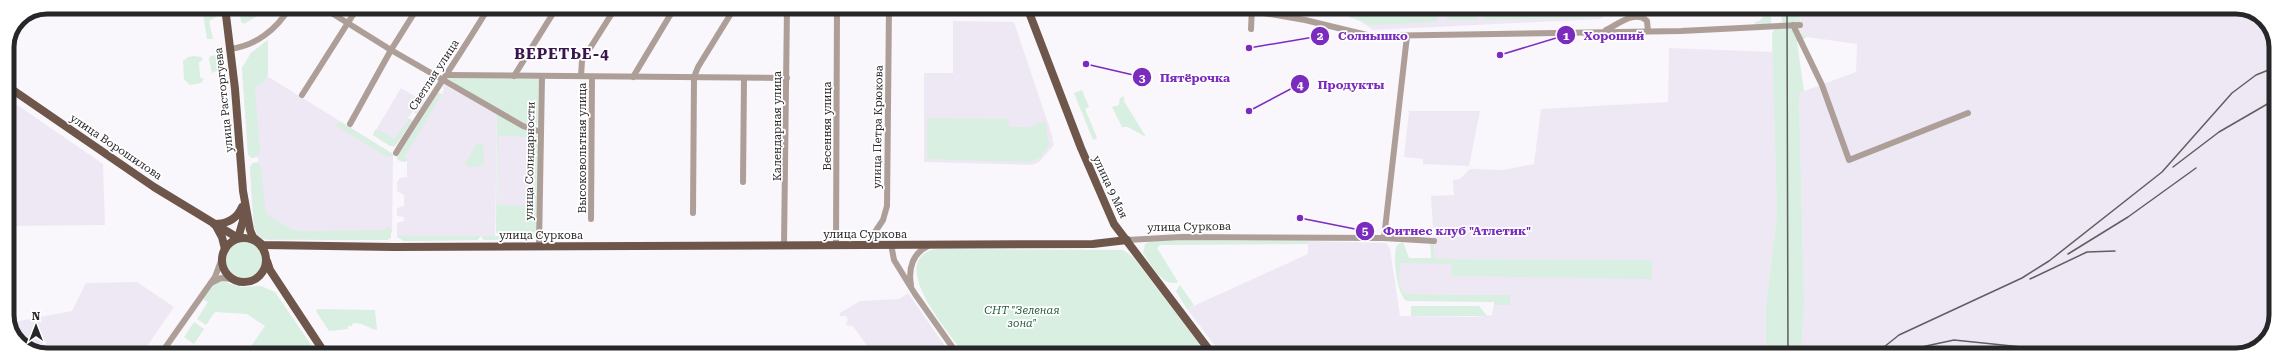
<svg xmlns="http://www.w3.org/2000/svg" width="2283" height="362" font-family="'Roboto Serif',serif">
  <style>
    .built { fill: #eee8f5 }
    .green { fill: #d8efe1; fill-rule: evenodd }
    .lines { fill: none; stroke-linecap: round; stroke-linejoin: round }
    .minor { stroke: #ad9f97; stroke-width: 6 }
    .major { stroke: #6e564a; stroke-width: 8 }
    .rail { stroke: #5f5e61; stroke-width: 1.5 }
    .labels { text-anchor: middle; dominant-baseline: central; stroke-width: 3.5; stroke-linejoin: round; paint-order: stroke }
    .street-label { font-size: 11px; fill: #272628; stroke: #fff }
    .park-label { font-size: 11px; font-style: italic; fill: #2b5f43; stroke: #fff }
    .district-label { font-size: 15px; font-weight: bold; letter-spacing: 1px; fill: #39174e; stroke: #fff }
    .rim { fill: none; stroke: #272628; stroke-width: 5 }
    .leader { fill: none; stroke: #7b2cbf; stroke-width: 1.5 }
    .callout-dot { fill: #7b2cbf; stroke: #fff; stroke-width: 1.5 }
    .mark-label { font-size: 12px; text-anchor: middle; font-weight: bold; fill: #fff }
    .callout-label { font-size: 12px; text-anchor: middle; font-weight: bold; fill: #7b2cbf; stroke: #fff; stroke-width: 3.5; stroke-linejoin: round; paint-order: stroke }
  </style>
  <rect width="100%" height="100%" fill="#f9f6fc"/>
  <!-- built -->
  <g class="built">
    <polygon points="1344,7 1608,7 1609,13 1601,19 1373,30 1345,11"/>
    <polygon points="1801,7 2241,7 2264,19 2276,42 2276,320 2262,345 2236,355 1801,355 1804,303 1799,93 1856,72 1857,44 1807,37 1800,32"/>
    <polygon points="953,21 1014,22 1053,138 1052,139 1054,145 1039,162 1032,165 924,162 924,73 953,73"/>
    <polygon points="268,40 267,76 393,154 392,232 388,240 266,240 257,235 253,219 250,167 253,163 258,163 258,157 251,158 248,154 242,68 251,53"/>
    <polygon points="1669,48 1773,52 1777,214 1766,305 1766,355 1222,355 1187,309 1308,254 1308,241 1386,243 1390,249 1400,316 1475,317 1492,315 1494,305 1509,305 1510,295 1405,294 1399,282 1399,263 1652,260 1435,259 1431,196 1454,195 1453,180 1460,179 1470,169 1504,170 1534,164 1541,109 1668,102"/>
    <polygon points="442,84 497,113 495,240 484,240 481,236 477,240 404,241 397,237 397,223 404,221 404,217 397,216 397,208 404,206 404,195 397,191 397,182 400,178 407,177 407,161 400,161 397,156 439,93 442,94 444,90"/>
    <polygon points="401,88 424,102 416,114 413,111 408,118 412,121 396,145 393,147 373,135"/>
    <polygon points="7,98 103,164 105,225 7,226"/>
    <polygon points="1409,111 1480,111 1469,166 1423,164 1423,159 1404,157"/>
    <polygon points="498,136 535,136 535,206 497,206"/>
    <polygon points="137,282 174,307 141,355 42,355 19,343 9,323 72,311 86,283"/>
    <polygon points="908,293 951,355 869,355 872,352 852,325 848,326 846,324 848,320 846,316 840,316 840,313 860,301 899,299"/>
  </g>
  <!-- green -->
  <g class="green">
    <polygon points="202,7 218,8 216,17 209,21 213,39 207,39"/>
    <polygon points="239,7 272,7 244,24 241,22"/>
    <polygon points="1335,7 1438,7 1437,22 1371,25 1336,12"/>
    <polygon points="1447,7 1472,7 1479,20 1447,20"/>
    <polygon points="1484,7 1606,7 1606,12 1597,17 1486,20 1483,15"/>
    <polygon points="1773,7 1801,7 1800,22 1783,23 1781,16 1771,16 1771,25 1755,26 1755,22 1759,21"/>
    <polygon points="1782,28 1800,28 1800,32 1807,37 1797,42 1804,91 1799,93 1804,303 1801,355 1766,355 1766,305 1777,214 1772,34 1774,30"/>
    <polygon points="268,40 268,75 261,85 255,87 260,152 258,156 252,158 248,154 242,68 251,53"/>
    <polygon points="216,55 222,59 223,67 212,73 209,58 211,56"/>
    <polygon points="194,56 201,57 203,60 199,62 200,77 204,79 201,83 190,85 184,79 183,61 188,57"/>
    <polygon points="449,77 539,79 538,123 536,127 528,126 446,79"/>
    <polygon points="1082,90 1089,107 1085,109 1097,138 1093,140 1074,93"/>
    <polygon points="436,93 442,94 404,157 407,159 406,162 400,161 397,159 398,153"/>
    <polygon points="1124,96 1124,101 1146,137 1128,127 1122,127 1112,107 1119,105 1120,98"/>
    <path d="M497,113L538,136V233H496ZM498,136L535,137L534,206L497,205Z"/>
    <polygon points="410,118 412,121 395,146 390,146 373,135 375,130 379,130 394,139"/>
    <polygon points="927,118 1008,119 1009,127 1030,127 1045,121 1049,145 1040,158 1029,162 927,159"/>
    <polygon points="341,122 391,153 392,156 387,157 335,125"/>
    <polygon points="477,143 483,144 484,163 482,166 467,167 465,163"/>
    <polygon points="257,162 261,166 266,214 295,231 386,230 386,226 391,229 391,238 385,240 262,239 254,228 250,167 253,163"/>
    <polygon points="397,236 480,236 480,237 477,240 404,241"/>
    <polygon points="481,236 536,236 536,237 532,240 484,240"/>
    <path d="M1152,240L1308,241V244L1160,245L1157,248L1178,282C1162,288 1151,263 1143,253L1145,244Z"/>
    <circle cx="244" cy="260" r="19"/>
    <path d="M1403,242L1409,258H1431L1430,243H1434L1435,259L1652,260V279L1452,276L1451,264L1400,263L1399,282L1405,294L1510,295V305H1494V302L1407,301C1397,296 1392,255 1397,245Z"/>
    <path d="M936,249L1123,250L1133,257L1208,355H965C951,335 884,260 936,249Z"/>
    <polygon points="222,281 241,287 261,286 275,292 318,355 245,355 265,326 247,314 215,312 206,325 197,319 208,302 203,299 212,286"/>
    <polygon points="1180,285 1194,305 1187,309 1176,291"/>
    <polygon points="1411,306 1479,306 1487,316 1411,316"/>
    <path d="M317,309L375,310L377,330C367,328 365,323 353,323L352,326H348V329L329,331L316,311Z"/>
    <polygon points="194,322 204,329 194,344 184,337"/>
  </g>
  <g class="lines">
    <!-- minor -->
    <g class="minor">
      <polyline points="322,7 391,50 523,126 541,132"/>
      <polyline points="1253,7 1264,13 1305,20 1371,36 1681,31 1800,25"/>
      <polyline points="1793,25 1822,85 1849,160 1968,113"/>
      <polyline points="1251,29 1252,7"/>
      <path d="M1606,30C1617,25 1636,9 1647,21L1648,31"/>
      <path d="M229,49C256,46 277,29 290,7"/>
      <polyline points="448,75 787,78"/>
      <polyline points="514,76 557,7"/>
      <polyline points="581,76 582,61 616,7"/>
      <polyline points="633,77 675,7"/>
      <polyline points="302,95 358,7"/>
      <polyline points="350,124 391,50 418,7"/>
      <path d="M396,153C426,104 459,57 489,7"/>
      <polyline points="743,182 744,78"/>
      <polyline points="693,213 694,77 698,67 735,7"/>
      <polyline points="591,219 592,77"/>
      <polyline points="1384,238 1407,36"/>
      <polyline points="1127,240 1181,237 1384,238 1434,241"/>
      <polyline points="891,244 894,260 915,294 958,355"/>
      <polyline points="784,245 787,7"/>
      <polyline points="836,245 837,7"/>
      <polyline points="875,245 875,232 883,220 887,206 889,7"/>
      <polyline points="539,246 542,77"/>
      <polyline points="211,283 221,278 232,279"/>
      <path d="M911,285C908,268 913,253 928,246"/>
      <polyline points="160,355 215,277 222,258"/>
    </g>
    <!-- major -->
    <g class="major">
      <polyline points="225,7 235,89 243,191 250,230 253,237 263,245 394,247 1093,244 1127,240"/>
      <polyline points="1027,7 1081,148 1114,224 1213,355"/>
      <polyline points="7,86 154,187 238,238"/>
      <path d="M214,224C227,224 237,219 242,207"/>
      <polyline points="216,226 222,237 225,249"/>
      <circle cx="244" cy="260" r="22"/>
      <polyline points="238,238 243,221 243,212"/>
      <polyline points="267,261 270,270 326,355"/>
    </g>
    <!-- rail -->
    <g class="rail">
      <polyline points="1787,7 1788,355"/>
      <polyline points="2173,167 2219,132 2276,99"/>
      <polyline points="2068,254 2128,217 2196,168"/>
      <polyline points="2030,279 2087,252 2115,251"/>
      <polyline points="1874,355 1899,335 2022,278 2049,261 2162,172 2232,93 2256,75 2276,67"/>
      <polyline points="1900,355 1926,346 1954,340 2099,355"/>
    </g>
  </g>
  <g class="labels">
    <!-- street labels -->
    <g class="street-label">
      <text transform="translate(434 75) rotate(-57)">Светлая улица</text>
      <text transform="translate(224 100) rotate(-96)">улица Расторгуева</text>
      <text transform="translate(777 126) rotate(-90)">Календарная улица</text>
      <text transform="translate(827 126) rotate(-90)">Весенняя улица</text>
      <text transform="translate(878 127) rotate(-89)">улица Петра Крюкова</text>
      <text transform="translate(116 147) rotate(34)">улица Ворошилова</text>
      <text transform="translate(582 148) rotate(-90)">Высоковольтная улица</text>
      <text transform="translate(530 161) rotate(-89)">улица Солидарности</text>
      <text transform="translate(1110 187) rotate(65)">улица 9 Мая</text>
      <text transform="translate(1189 227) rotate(-1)">улица Суркова</text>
      <text x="865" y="234">улица Суркова</text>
      <text x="541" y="235">улица Суркова</text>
    </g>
    <!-- park labels -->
    <g class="park-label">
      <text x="1022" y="310">СНТ "Зеленая<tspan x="1022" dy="13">зона"</tspan></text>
    </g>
    <!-- district labels -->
    <g class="district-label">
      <text x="562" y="54">ВЕРЕТЬЕ-4</text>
    </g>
  </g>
  <!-- crop -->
  <path d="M0 0H2283V362H0ZM47 14H2236A33 33 0 0 1 2269 47V315A33 33 0 0 1 2236 348H47A33 33 0 0 1 14 315V47A33 33 0 0 1 47 14Z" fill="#fff" fill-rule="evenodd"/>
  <path class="rim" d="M47 14H2236A33 33 0 0 1 2269 47V315A33 33 0 0 1 2236 348H47A33 33 0 0 1 14 315V47A33 33 0 0 1 47 14Z"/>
  <!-- callouts -->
  <path class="leader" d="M1500 55L1566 35M1249 48L1320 36M1086 64L1142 77M1249 111L1300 84M1300 218L1365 231"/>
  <g class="callout-dot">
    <circle cx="1500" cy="55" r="4"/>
    <circle cx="1249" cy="48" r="4"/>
    <circle cx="1086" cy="64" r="4"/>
    <circle cx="1249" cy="111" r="4"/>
    <circle cx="1300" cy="218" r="4"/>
    <circle cx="1566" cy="35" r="10"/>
    <circle cx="1320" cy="36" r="10"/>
    <circle cx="1142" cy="77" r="10"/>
    <circle cx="1300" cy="84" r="10"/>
    <circle cx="1365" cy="231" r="10"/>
  </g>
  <g class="mark-label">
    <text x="1566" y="40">1</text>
    <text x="1320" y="40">2</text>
    <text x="1142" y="82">3</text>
    <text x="1300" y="89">4</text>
    <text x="1365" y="235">5</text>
  </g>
  <g class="callout-label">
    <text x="1614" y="40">Хороший</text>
    <text x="1373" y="40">Солнышко</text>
    <text x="1195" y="82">Пятёрочка</text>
    <text x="1351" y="89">Продукты</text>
    <text x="1457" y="235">Фитнес клуб "Атлетик"</text>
  </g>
  <!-- north arrow -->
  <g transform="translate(36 326)" stroke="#ffffff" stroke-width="3" paint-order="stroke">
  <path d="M0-3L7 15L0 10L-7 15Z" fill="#272628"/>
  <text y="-6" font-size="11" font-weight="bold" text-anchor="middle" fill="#272628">N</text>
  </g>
</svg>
